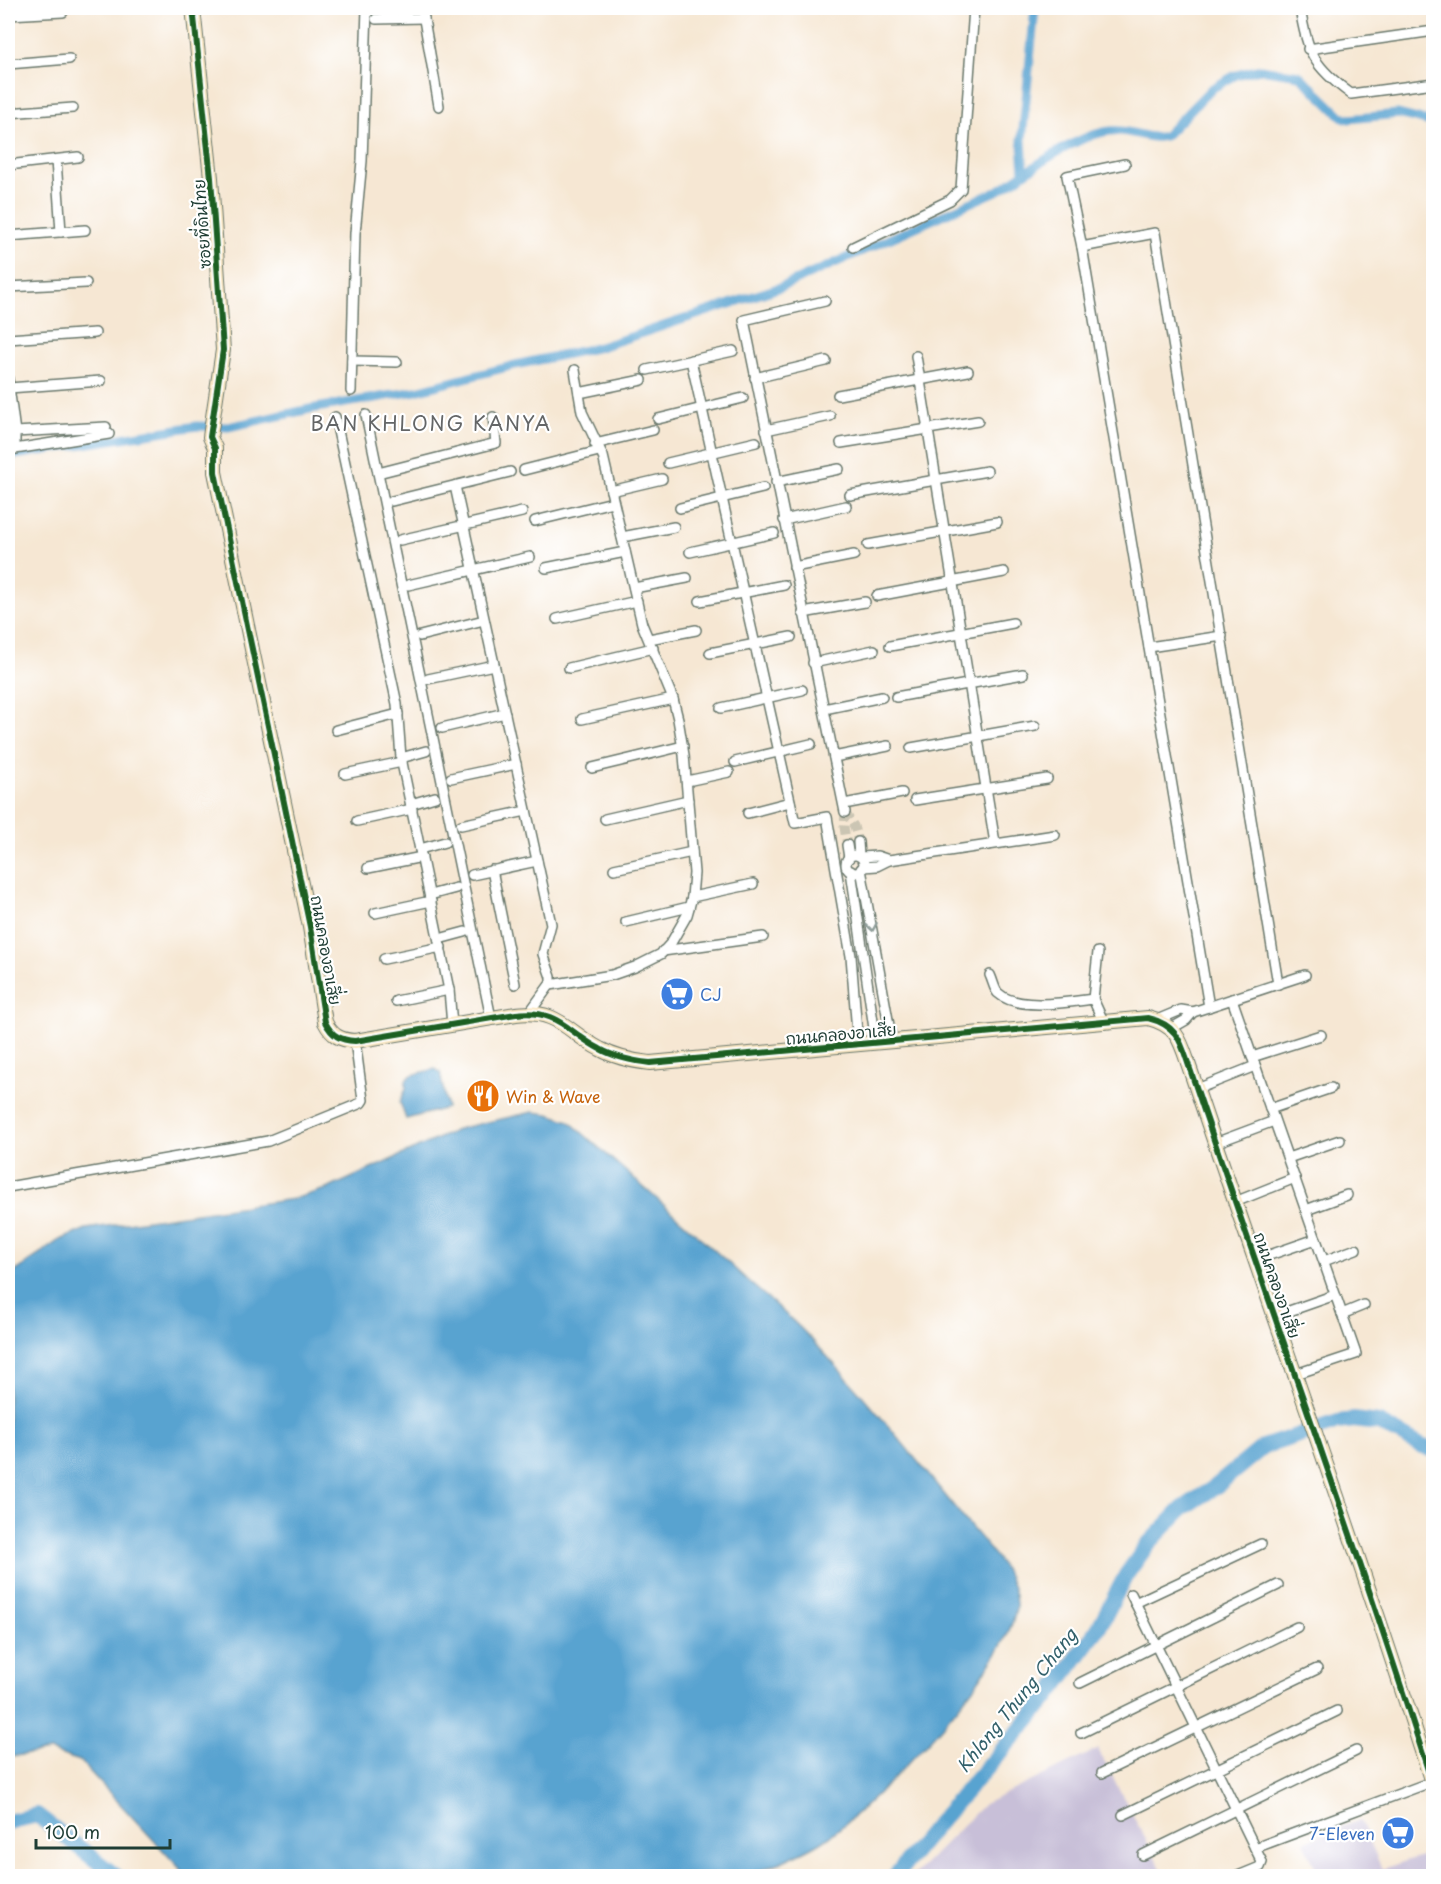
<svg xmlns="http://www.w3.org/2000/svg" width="1441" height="1884" font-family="'Playpen Sans','Playpen Sans Thai',sans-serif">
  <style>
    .industrial { fill: #c8bfd8 }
    .water { fill: #59a3d0; stroke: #3c7082; stroke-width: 1.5 }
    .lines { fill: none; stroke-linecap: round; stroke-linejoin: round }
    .canal { stroke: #59a3d0; stroke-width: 9 }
    .river { stroke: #59a3d0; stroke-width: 16 }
    .street-tunnel { stroke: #cbc5b3; stroke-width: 9; stroke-dasharray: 9 4.5; stroke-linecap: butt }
    .street-casing { stroke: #6a786c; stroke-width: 12 }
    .secondary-casing { stroke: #6a786c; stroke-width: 16 }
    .street { stroke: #fff; stroke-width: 9 }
    .secondary { stroke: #fae7c3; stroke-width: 14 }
    .cycleway-casing { stroke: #fff; stroke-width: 10 }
    .cycleway { stroke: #1b5e20; stroke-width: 6 }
    .oneway { stroke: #8f9e9a }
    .labels { text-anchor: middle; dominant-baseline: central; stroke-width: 4.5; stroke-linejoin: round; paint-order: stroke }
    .street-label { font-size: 16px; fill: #1f3d34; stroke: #fff }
    .shop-label { font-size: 16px; fill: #366cbe; stroke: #fff; text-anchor: start }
    .food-label { font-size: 16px; fill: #c56008; stroke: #fff; text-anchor: start }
    .water-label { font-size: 18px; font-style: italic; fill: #33616b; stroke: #fff }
    .quarter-label { font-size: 20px; letter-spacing: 1.5px; fill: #646667; stroke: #fff }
  </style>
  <rect width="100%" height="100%" fill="#fff"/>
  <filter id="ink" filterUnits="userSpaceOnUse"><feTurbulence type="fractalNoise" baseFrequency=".0167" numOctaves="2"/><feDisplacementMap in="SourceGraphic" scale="12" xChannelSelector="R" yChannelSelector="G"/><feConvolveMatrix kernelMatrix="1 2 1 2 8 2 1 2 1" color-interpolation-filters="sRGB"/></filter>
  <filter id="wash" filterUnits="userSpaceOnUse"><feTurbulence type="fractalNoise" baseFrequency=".008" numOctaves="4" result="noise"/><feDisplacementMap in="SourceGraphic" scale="24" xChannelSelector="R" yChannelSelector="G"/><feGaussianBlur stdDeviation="1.35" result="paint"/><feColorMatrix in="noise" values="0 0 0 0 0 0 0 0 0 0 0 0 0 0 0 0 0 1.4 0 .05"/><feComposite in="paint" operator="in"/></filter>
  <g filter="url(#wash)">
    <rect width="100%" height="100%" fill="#f6e7d3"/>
    <!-- industrial -->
    <g class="industrial">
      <polygon points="1098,1749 1165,1876 913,1876 984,1804"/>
      <polygon points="1360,1819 1382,1869 1433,1852 1433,1876 1319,1876 1304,1842"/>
    </g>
    <!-- water -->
    <g class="water">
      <polygon points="435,1069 440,1072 447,1108 406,1119 400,1102 406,1089 406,1080 412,1075"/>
      <path d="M533,1112L549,1114L569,1121C628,1174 689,1226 747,1280C769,1300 793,1319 813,1341C865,1396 914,1456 961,1515C980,1540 1015,1571 1016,1604C1017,1659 868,1812 821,1842C798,1856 773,1865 749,1875L187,1876L80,1761L50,1751L8,1757V1277L58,1241L86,1229L293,1199L329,1188L461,1128Z"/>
    </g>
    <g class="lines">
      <!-- canal -->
      <g class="canal">
        <polyline points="1024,172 1022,140 1035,8"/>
        <path d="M8,456L197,426L228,427L310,409L416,391L515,365L600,347L781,287L999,190C1028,172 1075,135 1110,131C1129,128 1147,141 1165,136L1211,89L1236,75L1260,69L1299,75L1341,116L1349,119L1398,114L1434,123"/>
      </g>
      <!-- river -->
      <g class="river">
        <polyline points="8,1822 37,1815 116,1876"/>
        <polyline points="895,1876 939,1822 1045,1701 1098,1629 1126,1575 1148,1544 1182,1509 1215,1487 1263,1447 1338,1422 1354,1420 1379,1423 1423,1447 1434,1450"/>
      </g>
    </g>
  </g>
  <g filter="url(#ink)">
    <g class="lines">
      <!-- street-tunnel -->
      <g class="street-tunnel">
        <polyline points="845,812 844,827 847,845"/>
        <polyline points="845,812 854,826 858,842"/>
      </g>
      <!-- street casing -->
      <g class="street-casing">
        <g id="street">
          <polyline points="422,8 439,106"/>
          <polyline points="452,8 455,8"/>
          <polyline points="725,8 730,8"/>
          <path d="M1300,8C1307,53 1314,67 1351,94L1434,83"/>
          <polyline points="8,15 63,12"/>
          <polyline points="376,19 424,18"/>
          <polyline points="1308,49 1434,31"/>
          <polyline points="8,64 69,59"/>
          <polyline points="8,113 73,108"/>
          <polyline points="56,160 61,232"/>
          <polyline points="1125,164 1067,176 1082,247 1209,1007"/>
          <polyline points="8,165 78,157"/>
          <polyline points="8,236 85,230"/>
          <polyline points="853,247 950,200 961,189 974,8"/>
          <polyline points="1082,247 1155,233 1278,984"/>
          <polyline points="8,287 86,283"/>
          <polyline points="825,301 744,320 845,812"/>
          <polyline points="8,339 95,333"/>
          <polyline points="916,356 995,843"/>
          <polyline points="691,360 795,823 827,817 851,956 858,1045"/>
          <polyline points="352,361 397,362"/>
          <polyline points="647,370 733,351"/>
          <polyline points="755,378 826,361"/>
          <polyline points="8,379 15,432 106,427"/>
          <polyline points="9,388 101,381"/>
          <polyline points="351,391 355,233 362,161 367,8"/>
          <polyline points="579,393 642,380"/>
          <polyline points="838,395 968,371"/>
          <polyline points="366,415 491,1018"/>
          <polyline points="335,417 397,704 401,758 449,990 452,1025"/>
          <polyline points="658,419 743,398"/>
          <polyline points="766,430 830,416"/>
          <polyline points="841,443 978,421"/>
          <polyline points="595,444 653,430"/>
          <polyline points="15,449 109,434"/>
          <polyline points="8,451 15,449 15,432"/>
          <polyline points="668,463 756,442"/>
          <polyline points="524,470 599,451"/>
          <polyline points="378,473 496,443 493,417"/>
          <polyline points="776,482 839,469"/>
          <polyline points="455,486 551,924 543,954 551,977 551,983 530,1012"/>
          <polyline points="611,491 662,479"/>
          <polyline points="850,495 987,471"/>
          <polyline points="392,501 510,472"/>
          <polyline points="680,508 763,488"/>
          <polyline points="784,520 846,506"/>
          <polyline points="535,521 613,502"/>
          <polyline points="622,537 674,527"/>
          <polyline points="400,540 522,512"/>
          <polyline points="868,545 997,522"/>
          <polyline points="690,552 774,533"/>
          <polyline points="794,567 854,555"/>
          <polyline points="546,568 625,552"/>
          <polyline points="408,585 530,557"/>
          <polyline points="634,588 687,578"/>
          <polyline points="877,596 1004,572"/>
          <polyline points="700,601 784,585"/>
          <polyline points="803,613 865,602"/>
          <polyline points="557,619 637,601"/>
          <polyline points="420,636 484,620"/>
          <polyline points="649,639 696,630"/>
          <polyline points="890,646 1013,623"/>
          <polyline points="1149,647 1222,636"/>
          <polyline points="710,653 791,637"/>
          <polyline points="813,663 874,650"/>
          <polyline points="569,668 653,648"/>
          <polyline points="428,679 494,665"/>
          <polyline points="896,697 1023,674"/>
          <polyline points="721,708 802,690"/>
          <polyline points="824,709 882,697"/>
          <polyline points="582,719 673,699"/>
          <polyline points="442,728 505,713"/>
          <polyline points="336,730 398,714"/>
          <polyline points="911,748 1035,726"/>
          <polyline points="834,757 888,746"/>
          <polyline points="401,758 426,751"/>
          <polyline points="735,762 811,744"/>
          <polyline points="592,768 683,746"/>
          <polyline points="345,774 402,762"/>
          <polyline points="451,778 516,764"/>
          <polyline points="687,781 729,772"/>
          <polyline points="915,800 1047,779"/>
          <polyline points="411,804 435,797"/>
          <polyline points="844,804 902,793"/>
          <polyline points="748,813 790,802"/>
          <polyline points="605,819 688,800"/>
          <polyline points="357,821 412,809"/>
          <polyline points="461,825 526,811"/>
          <polyline points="858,842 859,856"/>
          <polyline points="847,845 849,858"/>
          <polyline points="420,849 445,842"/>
          <circle cx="855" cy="864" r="9"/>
          <polyline points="861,857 877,856 889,860"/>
          <polyline points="863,867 877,866 889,860 1055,835"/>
          <polyline points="368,868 422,857"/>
          <polyline points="614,869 692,852"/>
          <polyline points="861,869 892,1042"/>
          <polyline points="492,870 515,984"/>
          <polyline points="851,871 876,1042"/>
          <polyline points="472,875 537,861"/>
          <polyline points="430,895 456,888"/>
          <polyline points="692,897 753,884"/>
          <polyline points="375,913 431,901"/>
          <polyline points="626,922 689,907"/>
          <polyline points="439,939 465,932"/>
          <polyline points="663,951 763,937"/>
          <polyline points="384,959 441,947"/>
          <path d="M990,975C993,981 994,989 998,993C1017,1011 1069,1002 1093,999L1104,1023"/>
          <polyline points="550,985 612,975 635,967 661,954 671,943 687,915 692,897 694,873 684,755 678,719 673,699 642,624 603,456 582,412 575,370"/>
          <polyline points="1093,999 1098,952"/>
          <polyline points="1232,999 1356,1354 1293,1375"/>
          <polyline points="396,1001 449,990"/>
          <polyline points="1157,1020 1181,1010 1193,1012 1305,975"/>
          <polyline points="1172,1028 1186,1020 1193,1012"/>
          <polyline points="1252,1057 1321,1035"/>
          <polyline points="1197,1089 1255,1066"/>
          <polyline points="1270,1109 1331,1088"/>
          <polyline points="1215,1143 1274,1121"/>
          <polyline points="1288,1158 1340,1140"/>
          <polyline points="8,1187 268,1141 361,1103 363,1100 355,1041"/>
          <polyline points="1235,1202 1295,1178"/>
          <polyline points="1306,1210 1347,1195"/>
          <polyline points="1255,1260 1316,1239"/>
          <polyline points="1324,1261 1356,1249"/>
          <polyline points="1342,1314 1364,1305"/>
          <polyline points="1275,1316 1335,1295"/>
          <polyline points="1131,1594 1255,1848"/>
          <polyline points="1135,1603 1261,1544"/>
          <polyline points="1080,1683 1278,1585"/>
          <polyline points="1081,1733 1297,1627"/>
          <polyline points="1102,1773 1317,1669"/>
          <polyline points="1123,1815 1337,1711"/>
          <polyline points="1143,1855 1356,1751"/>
          <polyline points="1238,1876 1260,1867 1262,1862 1255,1848 1431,1782"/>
        </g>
      </g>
      <!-- secondary casing -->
      <g class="secondary-casing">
        <path id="secondary" d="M193,8L211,178L223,350L210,437L215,448V472L310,927L325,1022C332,1036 340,1040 355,1041L516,1014C559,1009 567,1032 600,1049C616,1058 632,1061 650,1063L1148,1018C1180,1026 1181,1044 1191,1072C1271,1311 1358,1548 1434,1789"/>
      </g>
      <!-- street -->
      <use href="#street" class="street"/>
      <!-- secondary -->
      <use href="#secondary" class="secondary"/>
      <!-- cycleway casing -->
      <g class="cycleway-casing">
        <path id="cycleway" d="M193,8L211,178L223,350L210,437L215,448V472L310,927L325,1022C332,1036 340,1040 355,1041L516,1014C559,1009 567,1032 600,1049C616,1058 632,1061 650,1063L1148,1018C1180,1026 1181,1044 1191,1072C1271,1311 1358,1548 1434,1789"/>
      </g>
      <!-- cycleway -->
      <use href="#cycleway" class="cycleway"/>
    </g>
    <!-- one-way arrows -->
    <defs><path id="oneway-chevron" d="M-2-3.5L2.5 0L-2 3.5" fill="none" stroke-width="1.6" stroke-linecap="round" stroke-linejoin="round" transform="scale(1.5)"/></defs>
    <use class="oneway" href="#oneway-chevron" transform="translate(872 927) rotate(80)"/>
  </g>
  <!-- icons -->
  <defs>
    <g id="supermarket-disc" transform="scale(1.725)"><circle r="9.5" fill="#3f7fe0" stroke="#fff"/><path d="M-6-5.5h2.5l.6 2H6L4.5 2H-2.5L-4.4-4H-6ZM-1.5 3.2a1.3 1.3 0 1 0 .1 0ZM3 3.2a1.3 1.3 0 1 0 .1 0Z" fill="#fff"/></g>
    <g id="restaurant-disc" transform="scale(1.725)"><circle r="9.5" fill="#e8710a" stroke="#fff"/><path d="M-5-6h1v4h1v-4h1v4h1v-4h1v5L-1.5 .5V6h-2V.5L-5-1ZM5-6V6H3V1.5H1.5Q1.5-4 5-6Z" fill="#fff"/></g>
  </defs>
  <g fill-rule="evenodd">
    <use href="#supermarket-disc" x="677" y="994"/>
    <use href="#restaurant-disc" x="483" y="1096"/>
    <use href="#supermarket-disc" x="1398" y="1833"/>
  </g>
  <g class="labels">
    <!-- street labels -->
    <g class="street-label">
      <text transform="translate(201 224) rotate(-94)">ซอยที่ดินไทย</text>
      <text transform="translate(327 950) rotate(80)">ถนนคลองอาเสี่ย</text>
      <text transform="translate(841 1033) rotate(-5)">ถนนคลองอาเสี่ย</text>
      <text transform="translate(1278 1285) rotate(71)">ถนนคลองอาเสี่ย</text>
    </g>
    <!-- shop labels -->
    <g class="shop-label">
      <text x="700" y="994">CJ</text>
      <text x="1375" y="1833" text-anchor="end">7-Eleven</text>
    </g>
    <!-- food labels -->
    <g class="food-label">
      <text x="506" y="1096">Win &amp; Wave</text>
    </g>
    <!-- water labels -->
    <g class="water-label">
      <text transform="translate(1016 1700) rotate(-51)">Khlong Thung Chang</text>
    </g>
    <!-- quarter labels -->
    <g class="quarter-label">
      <text x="431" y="423">BAN KHLONG KANYA</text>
    </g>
  </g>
  <!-- margin -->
  <rect width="1441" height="1884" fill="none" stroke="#fff" stroke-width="30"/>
  <!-- scale -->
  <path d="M36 1839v9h134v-9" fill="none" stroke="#1f3d34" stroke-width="3"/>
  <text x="45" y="1839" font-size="18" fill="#1f3d34" stroke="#ffffff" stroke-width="4.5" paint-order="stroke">100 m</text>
</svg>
